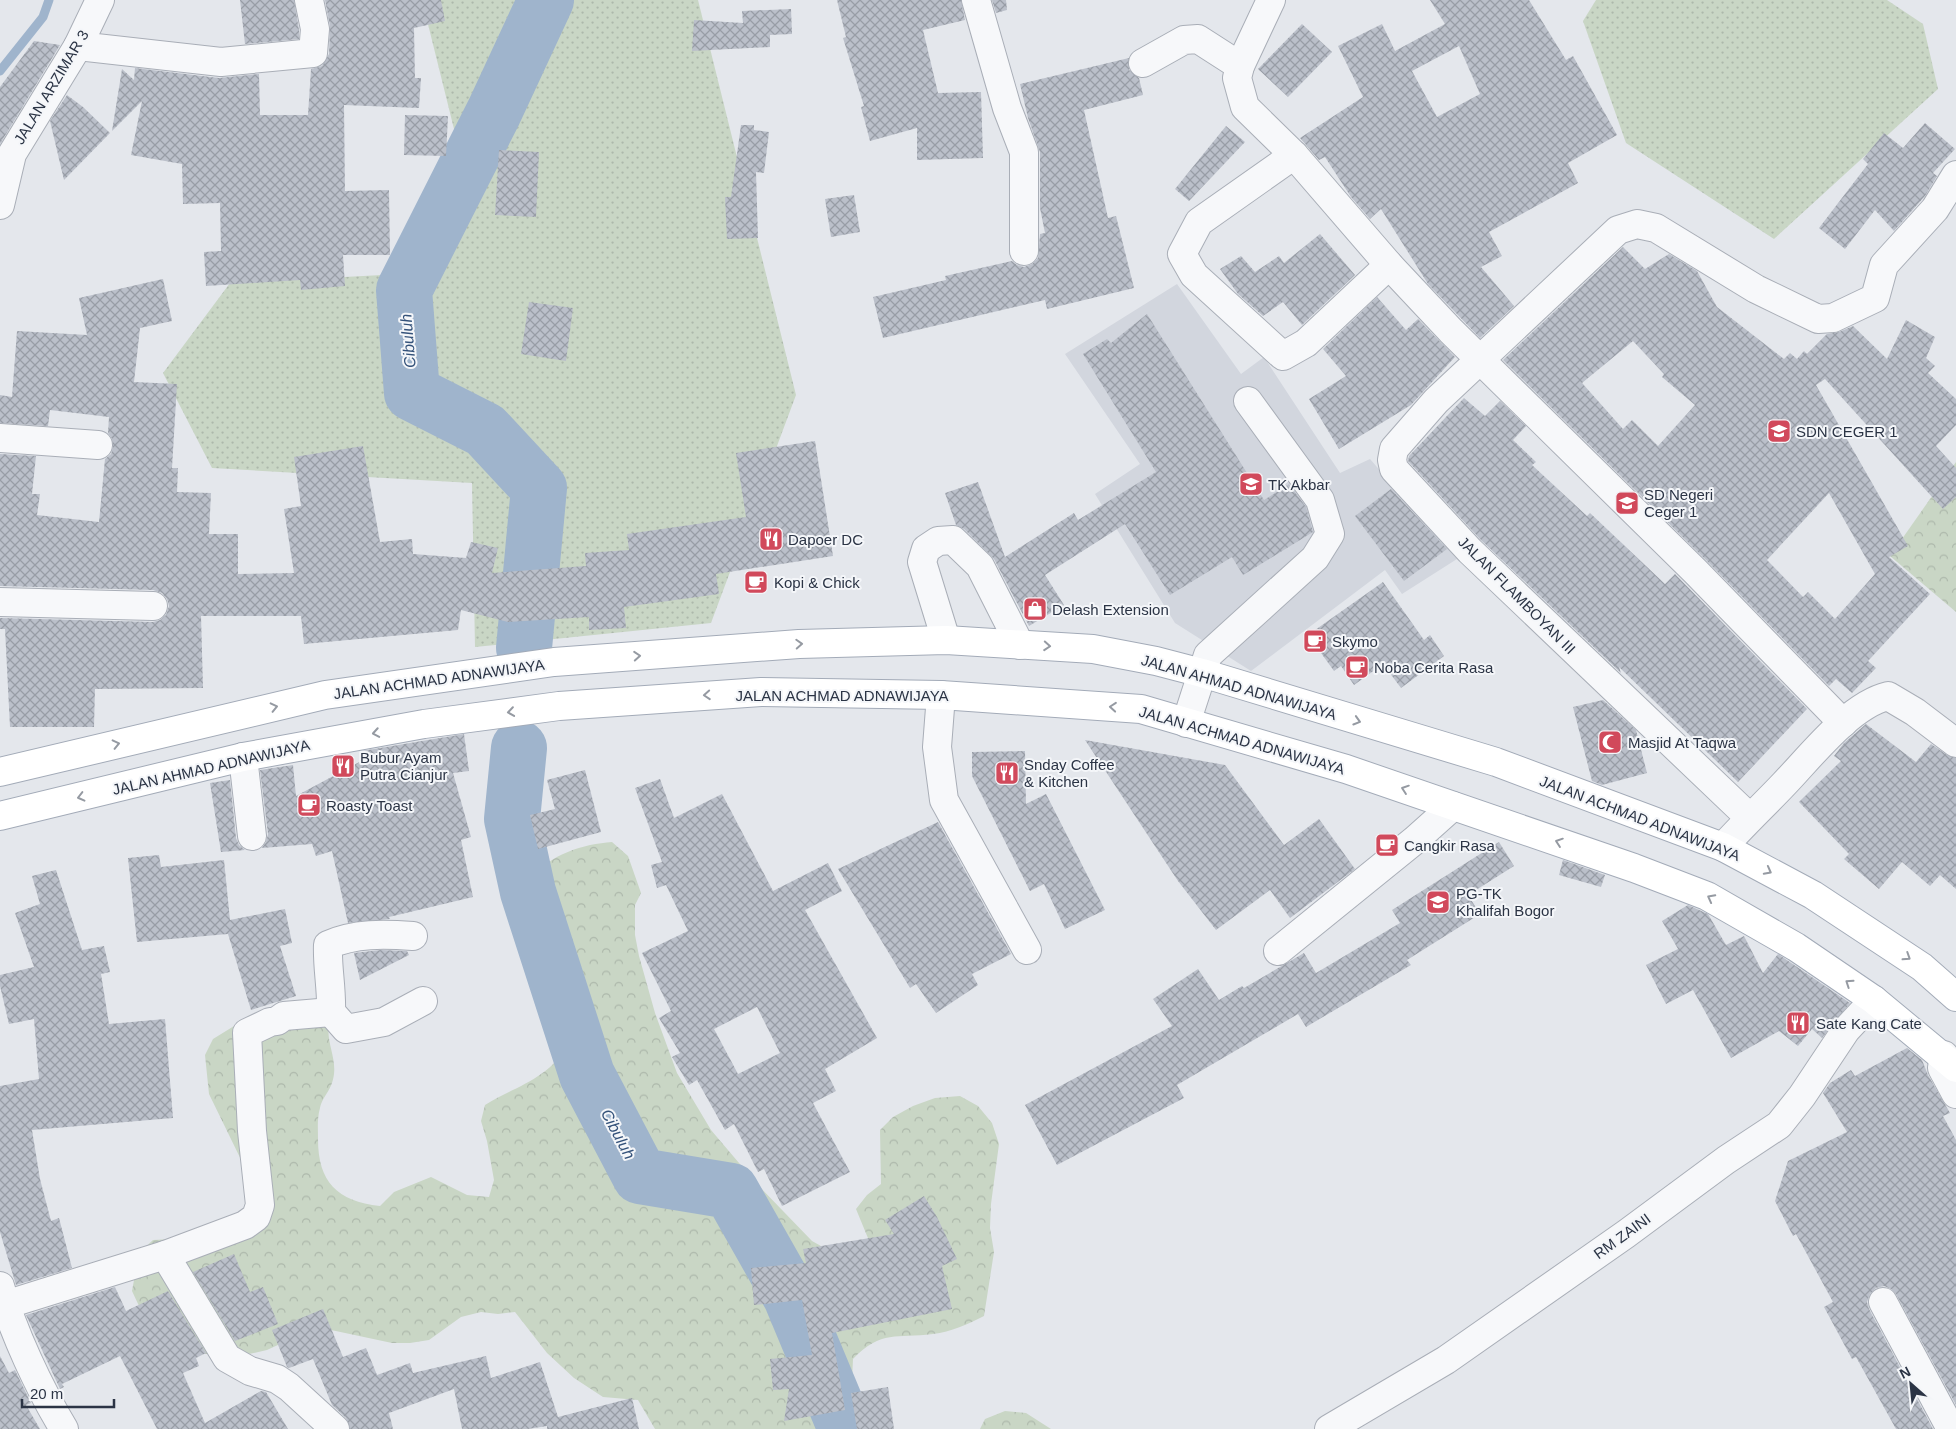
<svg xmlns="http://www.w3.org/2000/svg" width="1956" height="1429" font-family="Helvetica,sans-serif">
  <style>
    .built { fill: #d2d6de }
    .grass { fill: url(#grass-dots) }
    .forest { fill: url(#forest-crowns) }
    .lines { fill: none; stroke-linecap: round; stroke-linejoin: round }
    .stream { stroke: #9fb4cc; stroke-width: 9 }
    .river { stroke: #9fb4cc; stroke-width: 56 }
    .building { fill: url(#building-cross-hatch); fill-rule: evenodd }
    .minor-casing { stroke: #a9aeb7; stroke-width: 30 }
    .major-casing { stroke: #a3abb8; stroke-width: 30 }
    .minor { stroke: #f7f8fa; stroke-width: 28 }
    .major { stroke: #fff; stroke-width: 28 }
    .oneway { stroke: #959aa2 }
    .labels { text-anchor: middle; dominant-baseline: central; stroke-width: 4; stroke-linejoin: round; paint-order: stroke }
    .street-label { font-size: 15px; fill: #2b3445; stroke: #f4f6f9 }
    .poi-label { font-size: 15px; fill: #2b3445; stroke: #f4f6f9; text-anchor: start }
    .water-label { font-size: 16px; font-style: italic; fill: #34527a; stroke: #f4f6f9 }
  </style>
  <defs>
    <pattern id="grass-dots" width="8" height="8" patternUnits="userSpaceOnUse" patternTransform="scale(1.25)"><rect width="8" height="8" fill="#c9d6c5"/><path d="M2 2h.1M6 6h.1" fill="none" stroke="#adb8ab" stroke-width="1.8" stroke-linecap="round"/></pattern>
    <pattern id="forest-crowns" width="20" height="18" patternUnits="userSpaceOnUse" patternTransform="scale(1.25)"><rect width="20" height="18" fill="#c9d6c5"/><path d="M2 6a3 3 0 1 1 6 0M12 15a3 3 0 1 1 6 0" fill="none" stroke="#adb8ab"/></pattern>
    <pattern id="building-cross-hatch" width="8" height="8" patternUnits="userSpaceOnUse" patternTransform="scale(1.25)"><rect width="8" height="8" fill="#bbc0ca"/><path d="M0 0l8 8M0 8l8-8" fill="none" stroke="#989da6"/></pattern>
  </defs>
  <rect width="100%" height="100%" fill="#e4e7ec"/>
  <!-- built -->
  <polygon class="built" points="1177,284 1241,374 1264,357 1340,473 1370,459 1457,559 1402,594 1385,570 1251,671 1175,623 1095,494 1140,464 1065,354"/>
  <!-- grass -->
  <g class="grass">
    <polygon points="422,0 698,0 796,395 711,623 475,647 472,483 212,468 163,373 230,283 382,275 455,133"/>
    <polygon points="1596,0 1887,0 1923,24 1938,89 1774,239 1626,143 1583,21"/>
  </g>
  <!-- forest -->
  <g class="forest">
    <polygon points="1956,462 1956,612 1890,556"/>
    <path d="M612,842L628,856L641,893L635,905V935L639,956L655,1013L677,1073L711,1130L756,1183L812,1241L830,1251L870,1243L856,1209L867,1195L881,1184L880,1130L893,1117L913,1106L935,1098L960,1096L978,1106L992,1123L999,1144L991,1204L990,1228L994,1252L984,1316C968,1324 951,1332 933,1334C896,1339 882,1329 853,1359L852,1380L843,1389L829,1429H655L638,1400L603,1397L574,1378L547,1353L515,1312L498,1314L481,1312L461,1317L429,1340L410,1343H392L317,1327L267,1350L249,1354L212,1355L192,1351L139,1306L132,1291L139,1253L153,1240L174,1239L245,1215L249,1193L248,1174L209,1094L205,1055L213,1039L247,1018L329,1025C326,1041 336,1057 334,1074C332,1091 323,1095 320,1108C317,1119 318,1128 318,1139C318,1182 337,1201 380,1206L394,1192L431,1177L467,1195L489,1197L494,1180L487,1141L481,1121L485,1105C512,1088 553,1077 566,1045C574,1027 554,1012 545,1000C518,965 507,917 532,879C549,854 584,844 612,842Z"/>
    <polygon points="1005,1411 1026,1413 1051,1429 980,1429 985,1419"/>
  </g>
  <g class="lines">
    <!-- stream -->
    <polyline class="stream" points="0,71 43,17 49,0"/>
    <!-- river -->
    <g class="river">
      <polyline points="524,648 539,488 485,430 412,393 404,290 494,112 546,0"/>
      <polyline points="519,748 512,819 528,892 587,1075 640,1176 731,1191 791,1297 846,1429"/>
    </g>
  </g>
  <!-- building -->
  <g class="building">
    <polygon points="240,0 294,0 299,30 299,39 245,44"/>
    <polygon points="325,0 441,0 445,21 414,28 415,78 421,78 419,108 344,105 345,191 389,190 390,255 343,255 345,286 301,290 300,280 206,286 204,252 221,251 220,203 183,204 182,164 131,155 142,101 112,131 122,69 134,80 135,68 219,78 259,74 260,115 308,115 311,69 322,66 329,54 330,26"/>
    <polygon points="837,0 961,0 965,20 923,30 938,93 981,92 983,158 917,160 917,128 870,141 861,107 864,106 843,38 846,37"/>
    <polygon points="992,0 1006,0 1007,10 996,13"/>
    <path d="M1430,0H1529L1566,60L1573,56L1617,135L1568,163L1578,183L1489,232L1502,256L1481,267L1514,306L1480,338L1428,284L1381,209L1370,219L1351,197L1325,157L1319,160L1300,138L1363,97L1338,46L1382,24L1395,51L1445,24ZM1459,46L1480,94L1437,117L1412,71Z"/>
    <polygon points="791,9 792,34 770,35 770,47 692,51 694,20 743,23 742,11"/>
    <polygon points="1302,24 1332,52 1288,97 1258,69"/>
    <polygon points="34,41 60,45 0,144 0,87"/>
    <polygon points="1129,58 1129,70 1139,78 1143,95 1084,110 1108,218 1116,216 1134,288 1047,309 1045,300 883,338 873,297 946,280 945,276 1012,261 1017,265 1024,267 1032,264 1038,258 1040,234 1045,233 1040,208 1040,152 1028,118 1020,84"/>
    <polygon points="67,95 83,107 110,133 64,180 50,121"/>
    <polygon points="405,115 448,116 446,156 404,155"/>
    <polygon points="1925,123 1955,149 1933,173 1937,176 1925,196 1894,231 1875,210 1845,249 1819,228 1868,164 1863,159 1884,133 1903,148"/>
    <polygon points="741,125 754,125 754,130 769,132 764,173 756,172 758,238 727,239 725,197 731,197"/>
    <polygon points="1226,126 1245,142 1189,201 1175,189"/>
    <polygon points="499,150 539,152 536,217 495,215"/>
    <polygon points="854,195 860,232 831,237 825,199"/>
    <polygon points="1320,234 1355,275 1302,325 1283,302 1263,316 1238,294 1220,269 1241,256 1255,272 1279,256 1284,263"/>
    <path d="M1623,247L1645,269L1669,254L1697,271L1717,307L1784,359L1790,353L1797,359L1804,351L1807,354L1827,334L1839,332L1853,326L1887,359L1906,320L1935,337L1926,358L1935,366L1928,373L1956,399V425L1936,446L1956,468V497L1943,509L1825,379L1816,385L1908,546L1889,557L1930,594L1868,661L1876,668L1852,693L1836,679L1829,686L1706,560L1503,360ZM1633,341L1664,374L1662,377L1695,405L1658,446L1632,420L1623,429L1582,383ZM1829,493L1875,574L1835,619L1808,592L1803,597L1767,560Z"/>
    <polygon points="163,279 172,321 140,328 134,382 177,384 172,468 178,468 177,492 211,493 209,534 238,534 238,574 294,573 284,509 301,506 294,457 363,446 380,542 412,539 413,554 466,558 471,542 498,548 492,573 586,566 585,553 629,550 627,534 746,517 736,453 815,441 833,556 716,574 719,594 624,607 626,628 589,630 589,617 508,622 461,610 458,630 304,644 301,616 201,616 203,688 95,689 94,727 10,727 5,629 0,629 0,618 153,622 160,620 166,615 169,606 167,599 162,593 153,590 0,586 0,454 36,456 32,494 40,494 37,515 99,522 105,459 111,454 113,447 112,439 108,433 109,417 50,410 48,426 0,423 0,395 12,397 17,331 87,335 79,298"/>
    <polygon points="1377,297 1406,330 1418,319 1455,357 1411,405 1339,449 1309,399 1346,376 1323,349"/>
    <polygon points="529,302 573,308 566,361 521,354"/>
    <polygon points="1147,314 1264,500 1289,484 1306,507 1313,532 1243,575 1232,557 1170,595 1125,524 1045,575 1064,605 1029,626 994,559 964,529 956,525 945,493 978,482 1005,557 1074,513 1078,520 1156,472 1083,354 1107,339 1111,343"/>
    <polygon points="1464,398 1485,416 1500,401 1526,426 1513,440 1536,462 1532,465 1587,516 1590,513 1665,584 1675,574 1807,709 1738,782 1619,667 1621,673 1481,540 1408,461 1409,456"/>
    <polygon points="1391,489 1447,549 1404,581 1355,516"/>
    <polygon points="1383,582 1424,640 1430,635 1444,656 1401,688 1383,664 1354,685 1341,666 1334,671 1308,635"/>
    <polygon points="1603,700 1636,730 1647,773 1602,785 1592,781 1573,707"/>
    <polygon points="1866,724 1916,762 1931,744 1947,755 1956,758 1956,889 1940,875 1930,886 1902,862 1879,889 1844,859 1849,854 1799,802 1841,761 1834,756 1844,743"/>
    <polygon points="464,734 469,771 453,773 471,837 461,840 473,897 389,917 390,919 348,923 332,851 316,856 312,844 262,848 266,842 268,834 260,770 293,765 296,796 363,760 362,751"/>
    <polygon points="1085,740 1225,765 1284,845 1319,819 1355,869 1290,918 1270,890 1216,930 1178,881"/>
    <polygon points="1025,751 1026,804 1046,794 1105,910 1065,929 1044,884 1030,891 972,776 972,752"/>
    <polygon points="585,770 601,832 538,849 530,815 555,809 547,780"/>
    <path d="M660,779L674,818L722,794L773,891L828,863L842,891L805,910L877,1038L825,1069L836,1091L813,1103L850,1172L782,1206L764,1169L758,1172L734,1124L725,1130L697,1080L689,1085L672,1057L680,1053L659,1018L671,1011L642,953L688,931L666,885L657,888L651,865L662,862L635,788ZM757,1007L780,1053L738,1074L714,1029Z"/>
    <polygon points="230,780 236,838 239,845 245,850 221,852 210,783"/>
    <polygon points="938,822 1011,954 972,974 978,985 936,1013 916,984 910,988 838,869"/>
    <polygon points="1499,842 1514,866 1468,895 1480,914 1407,960 1411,965 1306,1027 1298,1014 1177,1085 1184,1098 1057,1165 1025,1105 1172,1026 1153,999 1198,969 1219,1000 1242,986 1244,988 1304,953 1316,973 1400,923 1392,910"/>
    <polygon points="159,855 161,867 224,860 230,920 285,909 292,943 280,946 296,996 251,1010 228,934 137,942 128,858"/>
    <polygon points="1563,860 1605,875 1601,887 1559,875"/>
    <polygon points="56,870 82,950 104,946 110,972 101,974 109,1024 165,1019 173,1118 32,1130 40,1179 51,1221 59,1218 72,1268 16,1285 0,1232 0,1086 39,1079 34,1019 9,1024 0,986 0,975 34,967 15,913 40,904 32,876"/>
    <polygon points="1688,905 1708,914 1726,945 1744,936 1763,973 1778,954 1850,1003 1822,1038 1812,1029 1798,1046 1779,1031 1731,1058 1693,990 1666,1004 1646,965 1678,949 1662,921"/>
    <polygon points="381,950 407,951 409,955 360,980 354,953"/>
    <polygon points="1907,1048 1922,1060 1928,1075 1950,1113 1943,1116 1956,1140 1956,1405 1896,1294 1891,1289 1884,1286 1876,1288 1870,1294 1867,1302 1869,1309 1933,1429 1896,1429 1856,1357 1852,1359 1824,1307 1833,1302 1796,1234 1793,1236 1775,1201 1788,1161 1847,1132 1823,1093 1830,1083 1851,1070 1855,1076"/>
    <polygon points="924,1196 937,1217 957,1259 942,1266 952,1309 832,1333 845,1410 784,1421 789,1389 773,1390 770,1359 812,1355 802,1300 754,1305 751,1268 806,1263 803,1249 894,1234 885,1220"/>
    <polygon points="234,1254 250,1292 263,1287 278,1324 235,1341 193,1272"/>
    <polygon points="115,1287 126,1311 168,1291 206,1353 196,1358 199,1366 183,1373 205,1423 261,1391 266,1392 288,1429 157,1429 120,1356 62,1384 64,1387 60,1389 26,1315"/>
    <polygon points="323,1309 343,1357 366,1348 377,1375 410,1363 413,1373 486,1356 491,1378 540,1362 558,1417 632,1398 639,1429 547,1429 547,1426 528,1429 462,1429 454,1389 389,1413 393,1429 350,1429 346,1418 332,1405 313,1359 289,1368 287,1367 272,1330"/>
    <polygon points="0,1356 9,1373 15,1370 31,1403 26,1405 40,1429 0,1429"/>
    <polygon points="888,1387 894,1429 857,1429 851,1393"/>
  </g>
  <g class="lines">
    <!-- minor casing -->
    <g class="minor-casing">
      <g id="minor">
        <polyline points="976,0 1007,108 1024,152 1024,251"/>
        <polyline points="1271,0 1240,66 1237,78 1245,107 1294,155 1389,265 1451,331 1695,571 1843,723"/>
        <polyline points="78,46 221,62 313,53 315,29 309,0"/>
        <polyline points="1143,63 1184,40 1198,39 1240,66"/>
        <polyline points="1294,155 1199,222 1182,254 1194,275 1283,356 1306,343 1389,265"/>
        <polyline points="0,205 12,154 78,46 100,0"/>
        <polyline points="0,438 98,445"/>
        <polyline points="0,602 153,606"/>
        <polyline points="946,640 922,562 926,549 938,541 953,540 980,566 1020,645"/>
        <polyline points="941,695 937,747 944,800 1027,950"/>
        <polyline points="1186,723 1208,655 1315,558 1330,534 1320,500 1248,401"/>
        <polyline points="243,757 252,836"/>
        <polyline points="1749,817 1470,551 1394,469 1392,460 1394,449 1436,401 1618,230 1637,224 1656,228 1756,289 1818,319 1833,318 1875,298 1884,265 1935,209 1956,175"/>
        <path d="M1723,847C1743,825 1764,805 1784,784C1811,756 1850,705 1888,696L1915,712L1956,743"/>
        <path d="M413,936C384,934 355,933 328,945C327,967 332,989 331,1012L346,1029L384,1022L423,1001"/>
        <polyline points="1278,951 1415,840 1453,806"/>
        <polyline points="1944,1055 1942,1068 1956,1094"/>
        <polyline points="165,1255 245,1225 256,1217 260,1205 252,1131 247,1033 270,1022 277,1021 284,1016 331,1012"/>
        <path d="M0,1286C13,1332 39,1388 64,1429"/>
        <polyline points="1883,1302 1951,1429"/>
        <polyline points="5,1305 165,1255 227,1358 250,1371 277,1379 289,1387 335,1429"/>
        <polyline points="1329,1429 1446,1360 1626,1234 1726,1160 1779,1125 1802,1096 1846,1030 1874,1000"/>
      </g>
    </g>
    <!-- major casing -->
    <g class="major-casing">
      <g id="major">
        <polyline points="0,772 325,695 554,662 799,644 946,640 1093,649 1156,661 1202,673 1496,762 1723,847 1813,895 1922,967 1956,997"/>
        <polyline points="0,816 243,757 424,724 559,706 761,692 941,695 1141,709 1346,769 1634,868 1707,896 1796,947 1874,1000 1956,1068"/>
      </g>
    </g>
    <!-- minor -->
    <use href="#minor" class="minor"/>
    <!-- major -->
    <use href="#major" class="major"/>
  </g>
  <!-- one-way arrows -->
  <defs><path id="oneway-chevron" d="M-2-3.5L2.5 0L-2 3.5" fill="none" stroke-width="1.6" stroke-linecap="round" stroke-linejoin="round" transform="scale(1.25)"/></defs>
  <g class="oneway">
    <use href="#oneway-chevron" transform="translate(799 644) rotate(-3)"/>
    <use href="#oneway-chevron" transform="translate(1047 646) rotate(4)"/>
    <use href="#oneway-chevron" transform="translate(637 656) rotate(-4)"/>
    <use href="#oneway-chevron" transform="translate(707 695) rotate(176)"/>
    <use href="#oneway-chevron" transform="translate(274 707) rotate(-13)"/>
    <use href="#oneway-chevron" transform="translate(1113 707) rotate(-175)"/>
    <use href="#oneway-chevron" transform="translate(511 712) rotate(172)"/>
    <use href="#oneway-chevron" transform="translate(1357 721) rotate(17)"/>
    <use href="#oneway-chevron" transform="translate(376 733) rotate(170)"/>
    <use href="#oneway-chevron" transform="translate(116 744) rotate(-13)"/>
    <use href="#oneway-chevron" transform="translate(1405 789) rotate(-161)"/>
    <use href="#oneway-chevron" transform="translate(81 797) rotate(166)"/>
    <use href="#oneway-chevron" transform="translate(1559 842) rotate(-161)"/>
    <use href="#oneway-chevron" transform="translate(1768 871) rotate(28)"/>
    <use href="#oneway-chevron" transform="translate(1711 898) rotate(-152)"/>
    <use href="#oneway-chevron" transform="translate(1907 957) rotate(33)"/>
    <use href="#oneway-chevron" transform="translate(1849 983) rotate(-146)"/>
  </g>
  <!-- icons -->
  <defs>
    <g id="school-square" transform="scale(1.25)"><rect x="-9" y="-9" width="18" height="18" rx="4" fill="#d1495b" stroke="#f4f6f9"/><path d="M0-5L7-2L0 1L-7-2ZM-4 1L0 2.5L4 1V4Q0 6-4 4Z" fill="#fff"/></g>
    <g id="restaurant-square" transform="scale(1.25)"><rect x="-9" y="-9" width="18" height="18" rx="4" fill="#d1495b" stroke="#f4f6f9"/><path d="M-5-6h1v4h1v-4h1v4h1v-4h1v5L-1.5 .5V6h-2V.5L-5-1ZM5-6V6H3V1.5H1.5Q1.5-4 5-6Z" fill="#fff"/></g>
    <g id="cafe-square" transform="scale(1.25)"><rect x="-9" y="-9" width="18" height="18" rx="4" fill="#d1495b" stroke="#f4f6f9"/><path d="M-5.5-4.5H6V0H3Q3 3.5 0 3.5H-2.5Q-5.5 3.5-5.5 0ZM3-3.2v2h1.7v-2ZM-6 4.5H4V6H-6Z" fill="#fff"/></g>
    <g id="shop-square" transform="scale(1.25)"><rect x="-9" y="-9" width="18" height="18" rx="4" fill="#d1495b" stroke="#f4f6f9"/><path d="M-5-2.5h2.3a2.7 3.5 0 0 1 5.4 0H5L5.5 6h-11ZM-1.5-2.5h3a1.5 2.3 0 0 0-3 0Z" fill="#fff"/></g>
    <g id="mosque-square" transform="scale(1.25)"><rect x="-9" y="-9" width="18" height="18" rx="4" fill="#d1495b" stroke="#f4f6f9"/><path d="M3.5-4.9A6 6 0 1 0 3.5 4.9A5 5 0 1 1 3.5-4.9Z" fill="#fff"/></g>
  </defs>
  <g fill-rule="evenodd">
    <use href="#school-square" x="1779" y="431"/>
    <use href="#school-square" x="1251" y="484"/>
    <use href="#school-square" x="1627" y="503"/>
    <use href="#restaurant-square" x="771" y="539"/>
    <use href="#cafe-square" x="756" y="582"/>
    <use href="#shop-square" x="1035" y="609"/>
    <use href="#cafe-square" x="1315" y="641"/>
    <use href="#cafe-square" x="1357" y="667"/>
    <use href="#mosque-square" x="1610" y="742"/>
    <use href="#restaurant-square" x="343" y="766"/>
    <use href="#restaurant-square" x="1007" y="773"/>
    <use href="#cafe-square" x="309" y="805"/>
    <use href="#cafe-square" x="1387" y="845"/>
    <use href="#school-square" x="1438" y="902"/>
    <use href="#restaurant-square" x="1798" y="1023"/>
  </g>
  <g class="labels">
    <!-- street labels -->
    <g class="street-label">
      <text transform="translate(51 87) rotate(-59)">JALAN ARZIMAR 3</text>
      <text transform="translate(1517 595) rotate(45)">JALAN FLAMBOYAN III</text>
      <text transform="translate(439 679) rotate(-8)">JALAN ACHMAD ADNAWIJAYA</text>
      <text transform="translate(1239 687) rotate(16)">JALAN AHMAD ADNAWIJAYA</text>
      <text x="842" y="695">JALAN ACHMAD ADNAWIJAYA</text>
      <text transform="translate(1242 740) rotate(16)">JALAN ACHMAD ADNAWIJAYA</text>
      <text transform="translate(211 767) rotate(-13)">JALAN AHMAD ADNAWIJAYA</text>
      <text transform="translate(1640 818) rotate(21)">JALAN ACHMAD ADNAWIJAYA</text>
      <text transform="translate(1622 1236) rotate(-36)">RM ZAINI</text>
    </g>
    <!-- poi labels -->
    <g class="poi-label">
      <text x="1796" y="431">SDN CEGER 1</text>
      <text x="1268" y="484">TK Akbar</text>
      <text x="1644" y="494">SD Negeri<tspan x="1644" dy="17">Ceger 1</tspan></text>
      <text x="788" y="539">Dapoer DC</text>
      <text x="774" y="582">Kopi &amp; Chick</text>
      <text x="1052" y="609">Delash Extension</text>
      <text x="1332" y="641">Skymo</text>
      <text x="1374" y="667">Noba Cerita Rasa</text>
      <text x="1628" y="742">Masjid At Taqwa</text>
      <text x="360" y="757">Bubur Ayam<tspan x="360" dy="17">Putra Cianjur</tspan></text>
      <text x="1024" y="764">Snday Coffee<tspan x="1024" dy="17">&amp; Kitchen</tspan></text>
      <text x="326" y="805">Roasty Toast</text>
      <text x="1404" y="845">Cangkir Rasa</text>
      <text x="1456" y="893">PG-TK<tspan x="1456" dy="17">Khalifah Bogor</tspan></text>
      <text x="1816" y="1023">Sate Kang Cate</text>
    </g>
    <!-- water labels -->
    <g class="water-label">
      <text transform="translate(408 341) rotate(-95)">Cibuluh</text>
      <text transform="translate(618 1134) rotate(62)">Cibuluh</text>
    </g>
  </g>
  <!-- north arrow -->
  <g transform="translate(1911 1384) rotate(333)" stroke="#f4f6f9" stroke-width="4" paint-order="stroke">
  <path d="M0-4L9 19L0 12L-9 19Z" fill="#2b3445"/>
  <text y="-8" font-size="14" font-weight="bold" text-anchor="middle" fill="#2b3445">N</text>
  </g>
  <!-- scale -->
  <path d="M22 1399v8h92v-8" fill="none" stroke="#2b3445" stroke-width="2.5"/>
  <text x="30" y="1399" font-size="15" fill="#2b3445" stroke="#f4f6f9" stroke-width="4" paint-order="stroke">20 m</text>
</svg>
